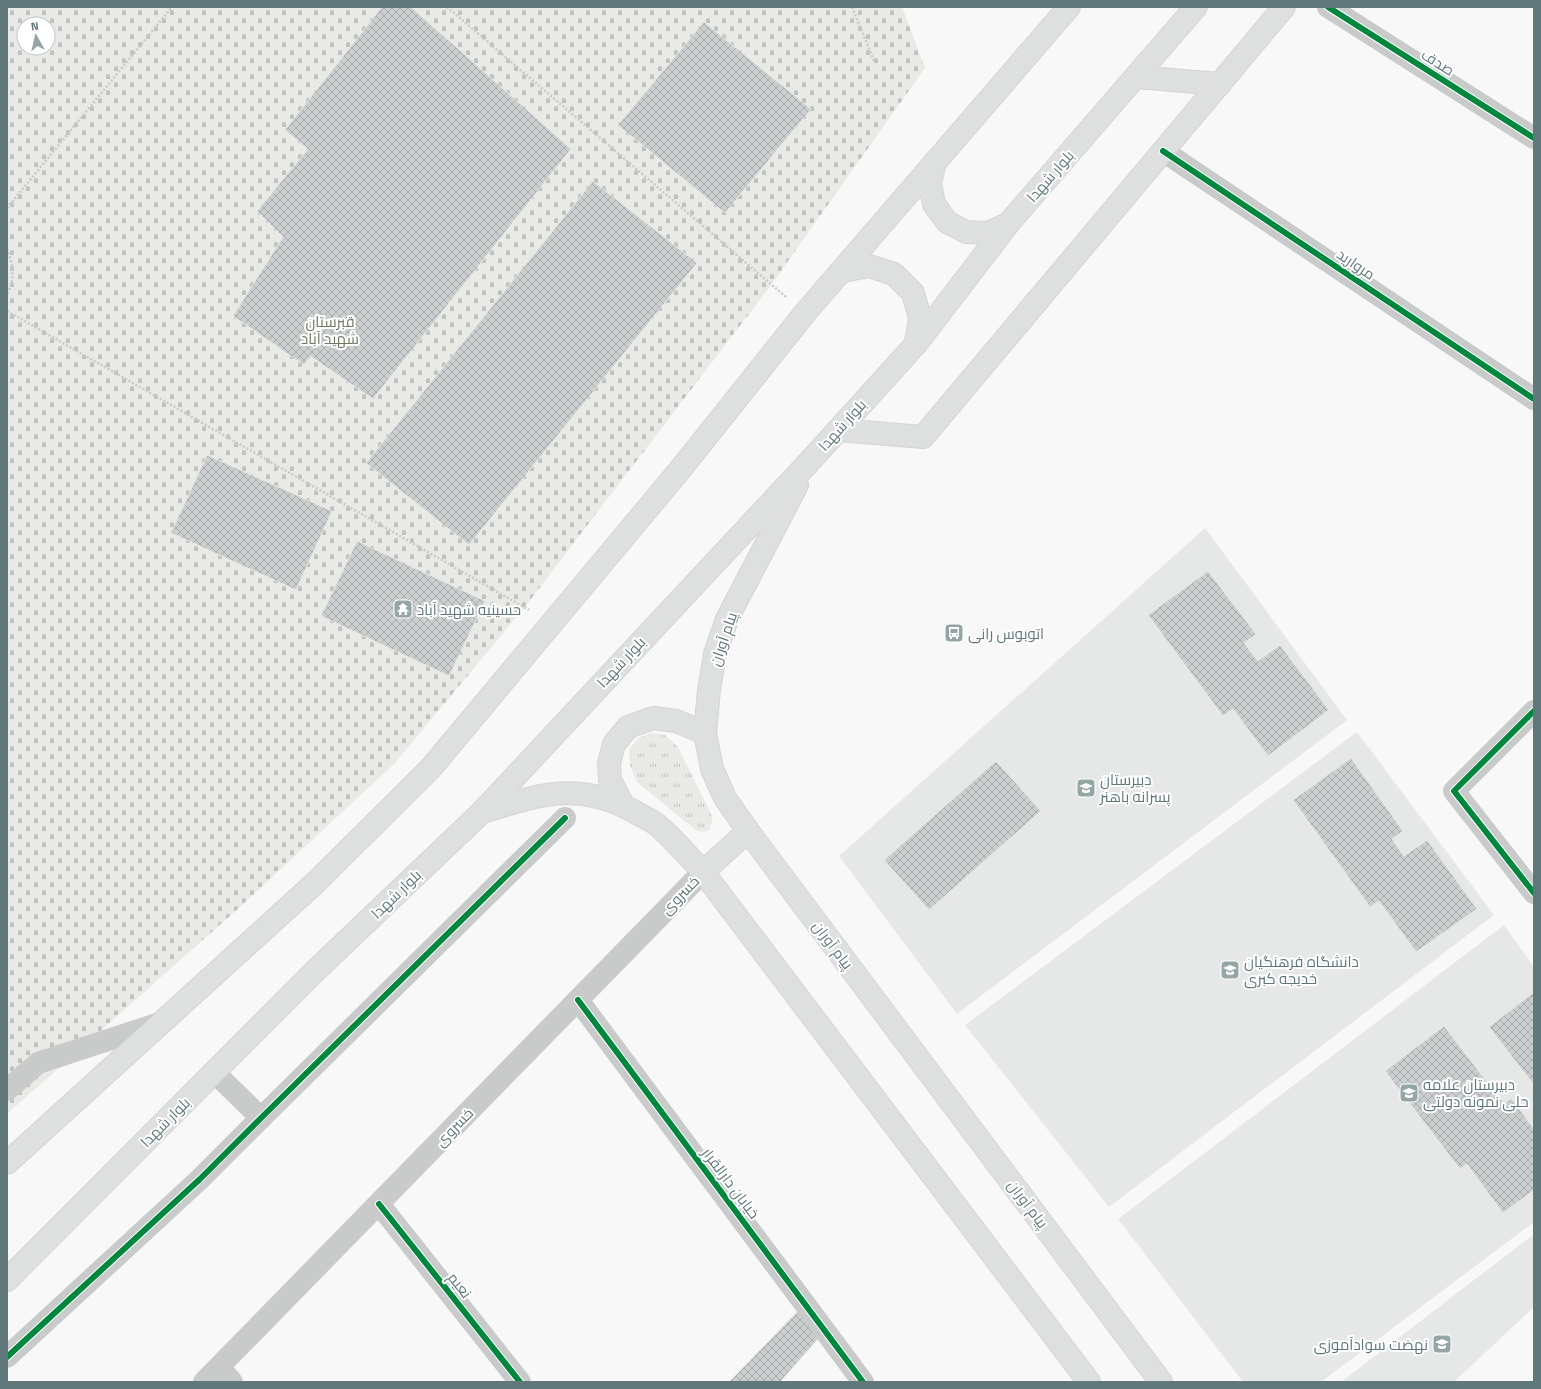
<svg xmlns="http://www.w3.org/2000/svg" width="1541" height="1389" font-family="'Titillium Web',Cairo,sans-serif">
  <style>
    .built { fill: #e6e8e8 }
    .grass { fill: url(#grass-tufts) }
    .cemetery { fill: url(#cemetery-stones); fill-rule: evenodd }
    .building { fill: url(#building-cross-hatch); stroke: #e8e8e8 }
    .lines { fill: none; stroke-linecap: round; stroke-linejoin: round }
    .major-casing { stroke: #d3d5d5; stroke-width: 24 }
    .path { stroke: #c7c9c9; stroke-width: 2.5; stroke-dasharray: 2 2; stroke-linecap: butt }
    .minor { stroke: #c9cbcb; stroke-width: 22 }
    .major { stroke: #dedfdf; stroke-width: 22 }
    .cycleway-casing { stroke: #fff; stroke-width: 8 }
    .cycleway { stroke: #00873e; stroke-width: 6 }
    .labels { text-anchor: middle; dominant-baseline: central; stroke-width: 4; stroke-linejoin: round; paint-order: stroke }
    .street-label { font-size: 15px; fill: #60787a; stroke: #fff }
    .park-label { font-size: 15px; fill: #6f7964; stroke: #fff }
    .poi-label { font-size: 15px; fill: #60787a; stroke: #fff; text-anchor: start }
  </style>
  <defs>
    <pattern id="grass-tufts" width="24" height="20" patternUnits="userSpaceOnUse"><rect width="24" height="20" fill="#e9eae5"/><path d="M3 7l-1-3M5 7V3M7 7l1-3M15 17l-1-3M17 17v-4M19 17l1-3" fill="none" stroke="#c0c2bf"/></pattern>
    <pattern id="cemetery-stones" width="16" height="16" patternUnits="userSpaceOnUse"><rect width="16" height="16" fill="#e9eae5"/><path d="M2 7V4a2 2 0 0 1 4 0v3zM10 15v-3a2 2 0 0 1 4 0v3z" fill="#c0c2bf"/></pattern>
    <pattern id="building-cross-hatch" width="8" height="8" patternUnits="userSpaceOnUse"><rect width="8" height="8" fill="#cbcfcf"/><path d="M0 0l8 8M0 8l8-8" fill="none" stroke="#a8adad"/></pattern>
  </defs>
  <rect width="100%" height="100%" fill="#f8f8f8"/>
  <!-- built -->
  <g class="built">
    <polygon points="1205,528 1347,720 957,1014 839,856"/>
    <polygon points="1357,732 1494,915 1109,1207 965,1025"/>
    <polygon points="1504,925 1534,967 1534,1222 1321,1382 1243,1382 1118,1219"/>
    <polygon points="1534,1234 1534,1307 1454,1382 1341,1382"/>
  </g>
  <!-- grass -->
  <polygon class="grass" points="651,733 665,735 678,747 711,814 712,823 709,830 704,832 697,831 638,783 630,766 629,750 638,738"/>
  <!-- cemetery -->
  <path class="cemetery" d="M7,7H902L925,68L771,285L524,608L394,764L241,906L7,1114ZM24,24H48V48H24Z"/>
  <!-- building -->
  <g class="building">
    <polygon points="382,7 411,7 571,149 373,399 310,356 304,365 233,316 283,237 257,211 308,149 285,130"/>
    <polygon points="704,22 811,109 725,213 618,125"/>
    <polygon points="593,181 697,263 469,545 366,463"/>
    <polygon points="207,455 332,511 296,590 171,533"/>
    <polygon points="357,541 485,601 449,676 321,616"/>
    <polygon points="1208,571 1256,634 1244,643 1258,661 1280,645 1329,710 1268,756 1233,709 1223,716 1148,615"/>
    <polygon points="1351,758 1403,831 1392,839 1404,856 1427,840 1477,909 1416,952 1379,901 1370,907 1293,800"/>
    <polygon points="996,761 1041,811 929,910 884,860"/>
    <polygon points="1534,992 1534,1085 1489,1027"/>
    <polygon points="1444,1026 1504,1104 1511,1098 1534,1129 1534,1190 1503,1213 1467,1164 1460,1169 1385,1071"/>
    <polygon points="798,1311 818,1339 780,1382 729,1382"/>
  </g>
  <g class="lines">
    <!-- major casing -->
    <g class="major-casing">
      <g id="major">
        <polyline points="1136,77 1220,84"/>
        <polyline points="935,162 930,183 934,204 947,222 966,232 988,233 1008,224"/>
        <polyline points="843,271 869,266 894,274 913,293 920,318 916,343"/>
        <polyline points="838,430 923,437 1284,7"/>
        <polyline points="797,485 727,619 715,654 709,690 705,733 712,769 725,798 748,831 1161,1382"/>
        <polyline points="623,805 610,780 609,763 614,744 628,727 653,718 676,721 705,733"/>
        <path d="M482,812C539,795 578,780 635,812C641,816 650,819 656,824C673,838 688,856 703,872L1089,1382"/>
        <polyline points="703,872 748,831"/>
        <polyline points="7,1163 314,884 430,769 679,471 805,313 1069,7"/>
        <polyline points="7,1280 313,973 482,812 810,461 916,344 1008,224 1196,7"/>
      </g>
    </g>
    <!-- path -->
    <g class="path">
      <polyline points="447,7 786,297"/>
      <polyline points="852,7 874,61"/>
      <polyline points="7,208 172,7"/>
      <path d="M7,249C13,262 15,281 7,294"/>
      <polyline points="7,311 529,610"/>
    </g>
    <!-- minor -->
    <g class="minor">
      <polyline points="1328,7 1534,138"/>
      <polyline points="1163,151 1534,399"/>
      <polyline points="1534,711 1454,791 1534,893"/>
      <polyline points="578,1000 863,1382"/>
      <polyline points="214,1072 261,1118"/>
      <polyline points="7,1090 38,1063 163,1022"/>
      <polyline points="379,1204 520,1382"/>
      <polyline points="7,1357 200,1179 261,1118 565,818"/>
      <polyline points="219,1367 232,1382"/>
      <polyline points="204,1382 703,872"/>
    </g>
    <!-- major -->
    <use href="#major" class="major"/>
    <!-- cycleway casing -->
    <g class="cycleway-casing">
      <g id="cycleway">
        <polyline points="1328,7 1534,138"/>
        <polyline points="1163,151 1534,399"/>
        <polyline points="1534,711 1454,791 1534,893"/>
        <polyline points="578,1000 863,1382"/>
        <polyline points="379,1204 520,1382"/>
        <polyline points="7,1357 200,1179 261,1118 565,818"/>
      </g>
    </g>
    <!-- cycleway -->
    <use href="#cycleway" class="cycleway"/>
  </g>
  <!-- icons -->
  <defs>
    <g id="temple-square" transform="scale(1)"><rect x="-9" y="-9" width="18" height="18" rx="4" fill="#95a5a6" stroke="#fff"/><path d="M0-6L5-2H3V0L6.5 2.5H4V6H1.5V3h-3V6H-4V2.5H-6.5L-3 0V-2H-5Z" fill="#fff"/></g>
    <g id="bus-square" transform="scale(1)"><rect x="-9" y="-9" width="18" height="18" rx="4" fill="#95a5a6" stroke="#fff"/><path d="M-5-6H5V4H4V6H2V4H-2V6H-4V4H-5ZM-3.5-4V0h7V-4ZM-3.5 1.2v1.5H-2V1.2ZM2 1.2v1.5H3.5V1.2Z" fill="#fff"/></g>
    <g id="school-square" transform="scale(1)"><rect x="-9" y="-9" width="18" height="18" rx="4" fill="#95a5a6" stroke="#fff"/><path d="M0-5L7-2L0 1L-7-2ZM-4 1L0 2.5L4 1V4Q0 6-4 4Z" fill="#fff"/></g>
    <g id="university-square" transform="scale(1)"><rect x="-9" y="-9" width="18" height="18" rx="4" fill="#95a5a6" stroke="#fff"/><path d="M0-5L7-2L0 1L-7-2ZM-4 1L0 2.5L4 1V4Q0 6-4 4Z" fill="#fff"/></g>
  </defs>
  <g fill-rule="evenodd">
    <use href="#temple-square" x="403" y="609"/>
    <use href="#bus-square" x="954" y="633"/>
    <use href="#school-square" x="1086" y="788"/>
    <use href="#university-square" x="1230" y="970"/>
    <use href="#school-square" x="1409" y="1093"/>
    <use href="#school-square" x="1442" y="1344"/>
  </g>
  <g class="labels">
    <!-- street labels -->
    <g class="street-label">
      <text transform="translate(1438 62) rotate(32)">صدف</text>
      <text transform="translate(1050 176) rotate(-49)">بلوار شهدا</text>
      <text transform="translate(1356 264) rotate(34)">مروارید</text>
      <text transform="translate(842 425) rotate(-48)">بلوار شهدا</text>
      <text transform="translate(723 639) rotate(-71)">پیام آوران</text>
      <text transform="translate(621 662) rotate(-47)">بلوار شهدا</text>
      <text transform="translate(396 894) rotate(-44)">بلوار شهدا</text>
      <text transform="translate(680 895) rotate(-46)">خسروی</text>
      <text transform="translate(833 945) rotate(53)">پیام آوران</text>
      <text transform="translate(165 1122) rotate(-45)">بلوار شهدا</text>
      <text transform="translate(454 1127) rotate(-46)">خسروی</text>
      <text transform="translate(731 1183) rotate(53)">خیابان دارالقرار</text>
      <text transform="translate(1028 1204) rotate(53)">پیام آوران</text>
      <text transform="translate(460 1285) rotate(52)">نعیم</text>
    </g>
    <!-- park labels -->
    <g class="park-label">
      <text x="330" y="321">قبرستان<tspan x="330" dy="17">شهید آباد</tspan></text>
    </g>
    <!-- poi labels -->
    <g class="poi-label">
      <text x="417" y="609">حسینیه شهید آباد</text>
      <text x="968" y="633">اتوبوس رانی</text>
      <text x="1100" y="779">دبیرستان<tspan x="1100" dy="17">پسرانه باهنر</tspan></text>
      <text x="1244" y="961">دانشگاه فرهنگیان<tspan x="1244" dy="17">خدیجه کبری</tspan></text>
      <text x="1423" y="1084">دبیرستان علامه<tspan x="1423" dy="17">حلی نمونه دولتی</tspan></text>
      <text x="1428" y="1344" text-anchor="end">نهضت سوادآموزی</text>
    </g>
  </g>
  <!-- border -->
  <rect width="1541" height="1389" fill="none" stroke="#60787a" stroke-width="16"/>
  <!-- north arrow -->
  <g transform="translate(36 36) rotate(352)"><circle r="19" fill="#ffffff" stroke="#bfc9ca"/>
  <path d="M0-3L7 15L0 10L-7 15Z" fill="#95a5a6"/>
  <text y="-6" font-size="11" font-weight="bold" text-anchor="middle" fill="#60787a">N</text>
  </g>
</svg>
